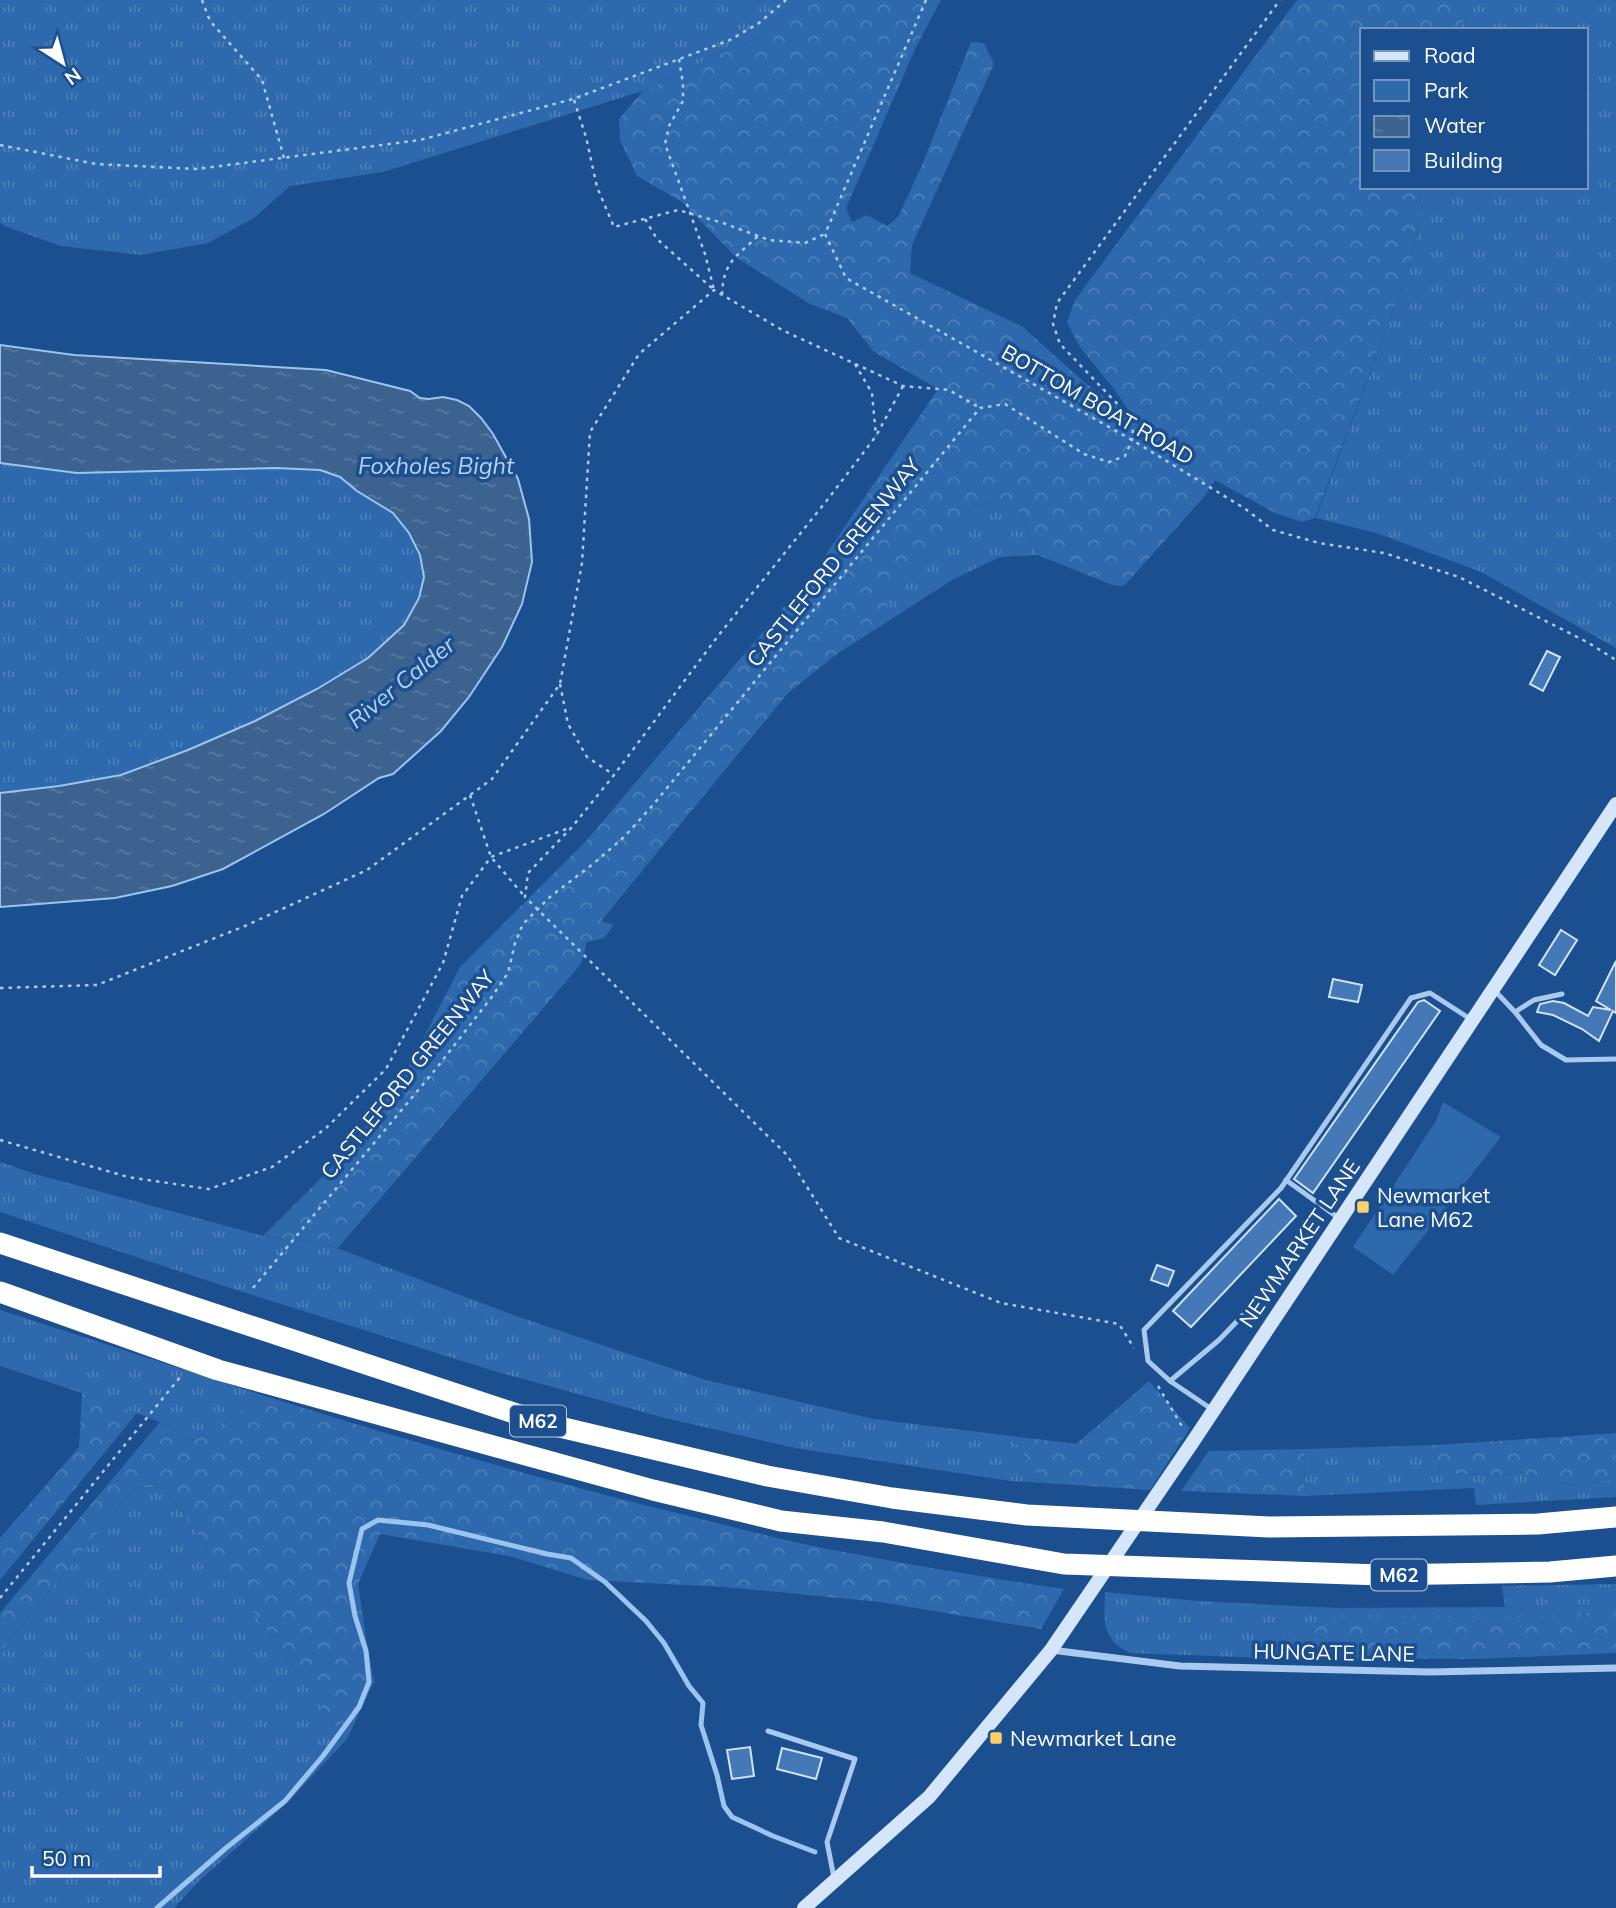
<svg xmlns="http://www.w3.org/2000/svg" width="1616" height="1908" font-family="Mulish,sans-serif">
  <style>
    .grass { fill: url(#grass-tufts) }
    .forest { fill: url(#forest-crowns) }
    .green { fill: #2e69ad }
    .water { fill: url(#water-ripples); stroke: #9cc4f0; stroke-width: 2 }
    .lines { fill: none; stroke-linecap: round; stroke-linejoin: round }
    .stream { stroke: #9cc4f0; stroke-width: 5 }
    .building { fill: #4478b7; stroke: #cfe3fa; stroke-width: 2 }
    .path { stroke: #a9c9ee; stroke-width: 2.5; stroke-dasharray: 3.5 5; stroke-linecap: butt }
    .service { stroke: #a9c9ee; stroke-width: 5 }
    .minor { stroke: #a9c9ee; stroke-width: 7 }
    .secondary { stroke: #d6e6fa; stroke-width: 14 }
    .motorway { stroke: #fff; stroke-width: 21 }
    .poi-dot { fill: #ffd166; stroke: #1b4f8f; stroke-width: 2.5 }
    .labels { text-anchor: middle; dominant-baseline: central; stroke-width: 7; stroke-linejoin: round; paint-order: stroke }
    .shield { fill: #1b4f8f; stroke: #bbcadd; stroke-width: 2 }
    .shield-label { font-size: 19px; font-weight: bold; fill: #fff }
    .street-label { font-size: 21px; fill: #fff; stroke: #1b4f8f }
    .poi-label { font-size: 21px; fill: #fff; stroke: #1b4f8f; text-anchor: start }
    .water-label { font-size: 23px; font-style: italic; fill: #b5d3f5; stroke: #1b4f8f }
  </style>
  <defs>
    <pattern id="grass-tufts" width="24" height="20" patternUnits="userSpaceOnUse" patternTransform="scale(1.75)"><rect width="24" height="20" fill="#2e69ad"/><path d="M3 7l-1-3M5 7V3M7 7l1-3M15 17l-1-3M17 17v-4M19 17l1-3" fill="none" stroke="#4d80b9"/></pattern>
    <pattern id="forest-crowns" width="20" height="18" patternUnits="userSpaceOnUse" patternTransform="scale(1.75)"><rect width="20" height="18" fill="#2e69ad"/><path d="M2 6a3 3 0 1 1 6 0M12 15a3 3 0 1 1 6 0" fill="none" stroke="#4d80b9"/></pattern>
    <pattern id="water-ripples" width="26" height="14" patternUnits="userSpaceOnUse" patternTransform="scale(1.75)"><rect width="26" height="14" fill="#3c6290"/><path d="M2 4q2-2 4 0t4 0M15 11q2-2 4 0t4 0" fill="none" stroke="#597aa1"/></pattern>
  </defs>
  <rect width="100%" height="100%" fill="#1b4f8f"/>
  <!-- grass -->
  <g class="grass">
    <polygon points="0,0 799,0 758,38 719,54 643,91 383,172 290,186 254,218 208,243 141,255 61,246 7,227 0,223"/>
    <polygon points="1479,0 1616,0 1616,648 1481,572 1376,533 1316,518 1410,266 1422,210 1419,187 1586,187 1586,30 1457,30"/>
    <polygon points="0,463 77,473 276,468 320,470 340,477 357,491 393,513 409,533 420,555 424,577 419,598 404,625 368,658 317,689 255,721 188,750 121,775 59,786 0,793"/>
    <polygon points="1004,499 1021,514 1038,555 1000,557 952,580 876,629 900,575 975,505"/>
    <polygon points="0,1162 35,1174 263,1236 326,1244 516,1316 706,1380 874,1419 1011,1436 1044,1483 1010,1481 795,1448 665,1418 494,1371 227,1287 0,1212"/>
    <polygon points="0,1310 265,1396 191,1441 160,1422 82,1393 0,1366"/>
    <polygon points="1437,1445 1439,1474 1530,1475 1576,1486 1616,1479 1616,1497 1476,1505 1474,1488 1304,1496 1305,1449"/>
    <polygon points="164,1487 330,1719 347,1739 287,1803 199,1881 174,1908 0,1908 0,1652 134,1488"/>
    <path d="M1616,1584V1611L1269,1640L1268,1658L1130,1653C1101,1639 1104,1621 1105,1592L1198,1601L1337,1608L1505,1607L1502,1586Z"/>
  </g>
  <!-- forest -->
  <g class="forest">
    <polygon points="799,0 941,0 916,47 846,208 852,222 867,215 887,226 898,217 922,165 971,42 984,43 994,64 912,245 910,273 1023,327 1085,383 1134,418 1114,389 1079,346 1067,322 1075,300 1297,0 1479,0 1457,30 1362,30 1362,187 1419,187 1422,210 1410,266 1315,518 1302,522 1275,513 1215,480 1204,497 1124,586 1112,585 1038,555 1021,514 1004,499 975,505 900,575 876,629 837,654 788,693 601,921 614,925 604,938 587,942 581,964 338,1248 326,1244 263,1236 349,1150 409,1066 460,967 587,840 816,569 938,389 874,352 847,318 808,303 736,257 682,202 637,176 620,140 619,119 643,91 719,54 758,38"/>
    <polygon points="1149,1381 1190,1428 1150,1490 1044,1483 1011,1436 1076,1444"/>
    <polygon points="82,1393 137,1413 0,1580 0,1538 79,1447"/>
    <path d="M265,1396C405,1440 546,1481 689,1516C745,1530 802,1545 860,1555C928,1568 996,1579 1064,1589L1041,1629L880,1602L725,1587L588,1580L509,1556L380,1534L358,1584L365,1631L374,1682L347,1739L330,1719L164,1487L134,1488L0,1652V1613L160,1422L191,1441Z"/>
    <polygon points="1616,1433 1616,1479 1576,1486 1530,1475 1439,1474 1437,1445"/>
    <polygon points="1305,1449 1304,1496 1181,1491 1209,1451"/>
    <polygon points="1616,1611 1616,1653 1476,1659 1268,1658 1269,1641 1337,1615 1548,1616"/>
  </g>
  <!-- green -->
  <polygon class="green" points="1443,1102 1501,1137 1393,1275 1353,1247 1436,1121"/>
  <!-- water -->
  <polygon class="water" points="0,345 74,355 326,370 410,391 420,398 429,399 443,397 457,400 469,406 481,418 493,434 518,479 529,519 532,562 522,604 502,647 469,697 441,731 393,774 379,778 324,814 223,869 172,886 115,898 0,907 0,793 59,786 121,775 188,750 255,721 317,689 368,658 404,625 419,598 424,577 420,555 409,533 393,513 357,491 340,477 320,470 276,468 77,473 0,463"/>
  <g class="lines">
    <!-- stream -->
    <polyline class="stream" points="157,1908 226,1848 285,1801 323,1756 359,1707 369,1682 366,1651 355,1616 349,1583 362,1529 378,1520 428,1525 547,1554 571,1558 605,1582 646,1621 664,1643 689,1686 703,1703 701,1725 717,1775 724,1806 732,1817 773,1836 815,1852"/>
  </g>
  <!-- building -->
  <g class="building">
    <polygon points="1547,651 1560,657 1543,691 1530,684"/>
    <polygon points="1561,930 1577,940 1555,975 1539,965"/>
    <polygon points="1616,961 1616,1013 1613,1011 1599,1041 1582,1029 1553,1015 1537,1012 1540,1004 1553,1001 1564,1003 1588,1016 1593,1007 1611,1010 1596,1001"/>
    <polygon points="1333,979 1362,985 1358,1002 1329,997"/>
    <polygon points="1424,1000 1440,1011 1313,1193 1294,1179 1418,1002"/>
    <polygon points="1279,1199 1296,1216 1191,1327 1173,1311"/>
    <polygon points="1157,1265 1174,1271 1168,1286 1151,1280"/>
    <polygon points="750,1747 754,1776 732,1779 727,1750"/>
    <polygon points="782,1748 822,1758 816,1779 777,1769"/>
  </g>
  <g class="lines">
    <!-- path -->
    <g class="path">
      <polyline points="202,0 210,21 262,80 284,158"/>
      <polyline points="926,0 825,234 846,278 1132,440 1244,508 1273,530 1319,543 1384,553 1459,577 1587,642 1616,660"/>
      <polyline points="679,59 683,84 683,101 669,126 665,144 705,254 714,290"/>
      <polyline points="574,100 586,137 597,187 614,227 678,210 723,223 769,240 805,243 825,234"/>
      <polyline points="0,145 96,164 197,169 420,140 573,99 730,40 759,23 786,0"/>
      <polyline points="645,219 657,239 714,290"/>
      <path d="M722,295C723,262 736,257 758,236"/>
      <polyline points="855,364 872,393 876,436"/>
      <polyline points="903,386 876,436 828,499 718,636 614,775 572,827 528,873 525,897 787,1155 839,1238 1001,1303 1119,1324 1134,1348"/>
      <polyline points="560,684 568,724 587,757 614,775"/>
      <polyline points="470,795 491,857 525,897"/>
      <polyline points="0,988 97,985 245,926 367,870 492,779 560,684 582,563 590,432 639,354 714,290 782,330 903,386 949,390 980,408"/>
      <polyline points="0,1140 128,1177 209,1189 272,1167 325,1129 386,1069 443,963 462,896 491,857 569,828"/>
      <polyline points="253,1288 435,1070 491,998 508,973 515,943 523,924 551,896 593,864 624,837 653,805 980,408 1005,404 1084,454 1109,462 1125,456 1132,440 1133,429 1126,413 1060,344 1053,324 1057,303 1280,0"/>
      <polyline points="1158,1386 1183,1428"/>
      <polyline points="0,1598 181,1376"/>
    </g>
    <!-- service -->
    <g class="service">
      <polyline points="1495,991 1515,1012 1541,1045 1566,1060 1616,1059"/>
      <polyline points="1515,1012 1534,1000 1562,994"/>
      <polyline points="1286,1180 1340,1219"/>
      <polyline points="1170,1381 1219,1340 1266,1291"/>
      <polyline points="1213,1410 1170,1381 1148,1361 1144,1330 1281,1188 1411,998 1430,993 1472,1020"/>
      <polyline points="768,1731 855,1759 827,1842 834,1878"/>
    </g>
    <!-- minor -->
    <polyline class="minor" points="1051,1650 1180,1666 1430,1672 1616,1668"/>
    <!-- secondary -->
    <polyline class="secondary" points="804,1908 929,1797 1051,1650 1192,1443 1616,804"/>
    <!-- motorway -->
    <g class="motorway">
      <polyline points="0,1243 547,1424 767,1476 892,1498 1027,1515 1269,1527 1538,1524 1616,1517"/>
      <polyline points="0,1292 218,1370 653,1490 781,1521 883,1532 1064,1564 1381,1575 1550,1572 1616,1566"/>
    </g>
  </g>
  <!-- markers -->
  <g class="poi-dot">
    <rect x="1356" y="1200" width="14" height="14" rx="3.5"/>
    <rect x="989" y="1731" width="14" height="14" rx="3.5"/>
  </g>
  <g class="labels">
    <!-- shield labels -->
    <g class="shield">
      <rect x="510" y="1405.5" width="56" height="31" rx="5"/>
      <rect x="1371" y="1559.5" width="56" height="31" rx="5"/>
    </g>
    <g class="shield-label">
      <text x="538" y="1421">M62</text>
      <text x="1399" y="1575">M62</text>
    </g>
    <!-- street labels -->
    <g class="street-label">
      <text transform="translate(1098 404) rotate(30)">BOTTOM BOAT ROAD</text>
      <text transform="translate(833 562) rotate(-51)">CASTLEFORD GREENWAY</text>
      <text transform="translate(407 1074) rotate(-51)">CASTLEFORD GREENWAY</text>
      <text transform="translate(1299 1243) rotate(-56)">NEWMARKET LANE</text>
      <text transform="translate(1334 1652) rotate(1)">HUNGATE LANE</text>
    </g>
    <!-- poi labels -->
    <g class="poi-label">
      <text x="1377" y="1195">Newmarket<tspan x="1377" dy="24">Lane M62</tspan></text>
      <text x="1010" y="1738">Newmarket Lane</text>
    </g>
    <!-- water labels -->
    <g class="water-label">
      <text x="436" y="465">Foxholes Bight</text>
      <text transform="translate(401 682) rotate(-39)">River Calder</text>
    </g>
  </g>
  <!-- legend -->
  <rect x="1360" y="28" width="228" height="161" fill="#1b4f8f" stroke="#7695bc" stroke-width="2"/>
  <rect x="1374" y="51" width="35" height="10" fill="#d6e6fa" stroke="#7695bc" stroke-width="2"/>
  <text x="1424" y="63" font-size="21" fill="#ffffff">Road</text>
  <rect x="1374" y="80" width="35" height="21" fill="#2e69ad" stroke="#7695bc" stroke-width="2"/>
  <text x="1424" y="98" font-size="21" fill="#ffffff">Park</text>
  <rect x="1374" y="116" width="35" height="21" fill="url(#water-ripples)" stroke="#7695bc" stroke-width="2"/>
  <text x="1424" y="133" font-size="21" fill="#ffffff">Water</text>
  <rect x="1374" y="150" width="35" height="21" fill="#4478b7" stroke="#7695bc" stroke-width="2"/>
  <text x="1424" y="168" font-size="21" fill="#ffffff">Building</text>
  <!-- north arrow -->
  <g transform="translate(63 63) rotate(144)" stroke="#1b4f8f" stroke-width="5" paint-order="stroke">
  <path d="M0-5L12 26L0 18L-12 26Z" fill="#ffffff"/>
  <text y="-10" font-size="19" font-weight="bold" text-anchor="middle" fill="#ffffff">N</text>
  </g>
  <!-- scale -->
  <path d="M32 1866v10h128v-10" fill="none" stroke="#ffffff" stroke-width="3.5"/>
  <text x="42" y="1866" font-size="21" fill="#ffffff" stroke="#1b4f8f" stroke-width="5" paint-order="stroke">50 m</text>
</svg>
